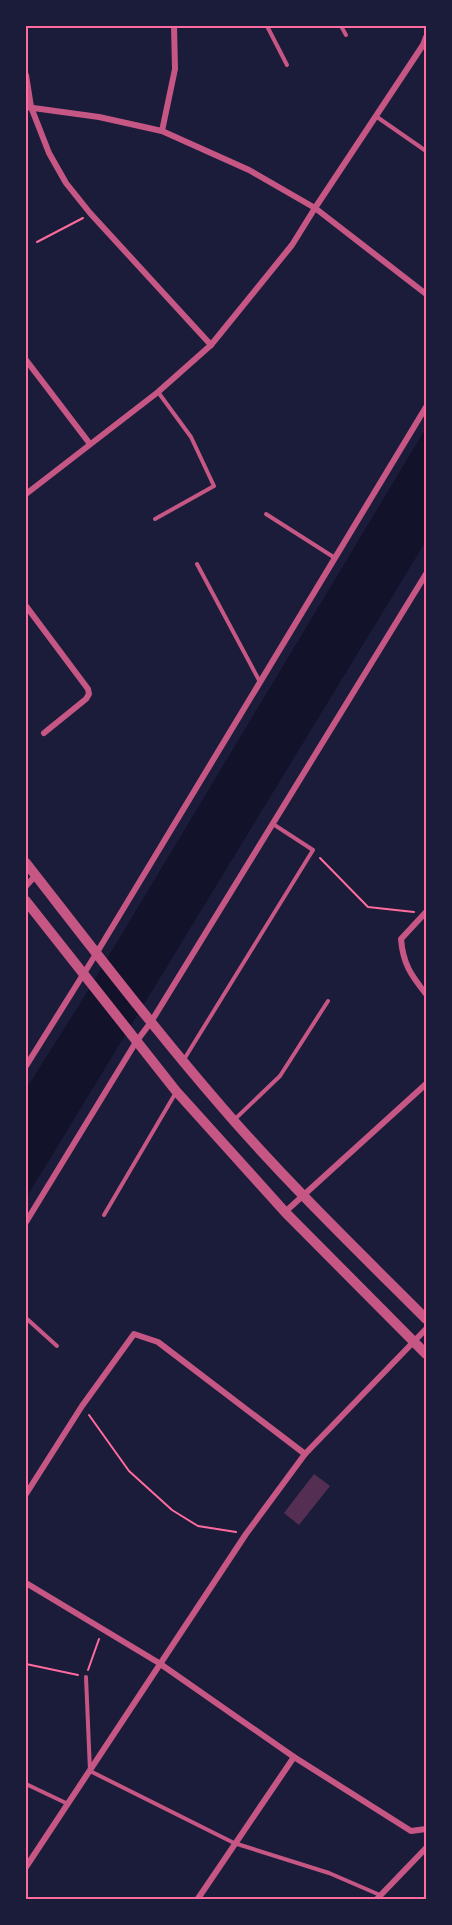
<svg xmlns="http://www.w3.org/2000/svg" width="452" height="1925" font-family="Helvetica,sans-serif">
  <style>
    .water { fill: #12122b }
    .building { fill: #542f53 }
    .lines { fill: none; stroke-linecap: round; stroke-linejoin: round }
    .path { stroke: #ff6b9d; stroke-width: 2 }
    .service { stroke: #c65784; stroke-width: 4 }
    .minor { stroke: #c65784; stroke-width: 6 }
    .tertiary { stroke: #c65784; stroke-width: 10 }
    .neatline { fill: none; stroke: #ff6b9d; stroke-width: 2 }
  </style>
  <rect width="100%" height="100%" fill="#1b1b3a"/>
  <!-- water -->
  <polygon class="water" points="426,428 426,541 26,1198 26,1089 78,1007"/>
  <!-- building -->
  <polygon class="building" points="314,1474 330,1486 299,1525 284,1513"/>
  <g class="lines">
    <!-- path -->
    <g class="path">
      <polyline points="37,242 83,218"/>
      <polyline points="320,858 368,907 414,912"/>
      <polyline points="89,1415 129,1471 172,1510 198,1526 236,1532"/>
      <polyline points="26,1664 78,1675"/>
      <polyline points="88,1670 99,1639"/>
    </g>
    <!-- service -->
    <g class="service">
      <polyline points="267,26 287,65"/>
      <polyline points="341,26 346,35"/>
      <polyline points="377,117 426,151"/>
      <polyline points="266,514 335,558"/>
      <polyline points="155,519 214,486 191,437 158,392"/>
      <polyline points="197,564 260,682"/>
      <polyline points="183,1061 313,850 273,824"/>
      <polyline points="234,1120 280,1076 328,1001"/>
      <polyline points="104,1215 175,1094"/>
      <polyline points="26,1318 57,1346"/>
      <polyline points="86,1677 90,1771 234,1843 329,1873 380,1895"/>
      <polyline points="26,1784 68,1804"/>
    </g>
    <!-- minor -->
    <g class="minor">
      <polyline points="26,75 31,107 49,153 66,183 90,213 211,345"/>
      <polyline points="26,107 99,117 162,131 249,170 315,208 426,294"/>
      <polyline points="162,131 175,69 174,26"/>
      <polyline points="26,360 90,444"/>
      <polyline points="26,494 158,392 211,345 292,245 315,208 423,45 426,37"/>
      <polyline points="26,606 88,689 89,694 86,699 44,733"/>
      <polyline points="26,886 35,876"/>
      <path d="M426,912L401,939C403,964 411,975 426,994"/>
      <polyline points="26,1066 96,954 426,407"/>
      <polyline points="285,1212 426,1084"/>
      <polyline points="26,1222 136,1042 151,1022 426,574"/>
      <polyline points="26,1494 82,1406 134,1334 158,1342 305,1454"/>
      <polyline points="26,1583 159,1663 294,1757 411,1831 426,1829"/>
      <polyline points="26,1867 246,1534 305,1454 426,1329"/>
      <polyline points="197,1900 294,1757"/>
      <polyline points="376,1900 426,1848"/>
    </g>
    <!-- tertiary -->
    <g class="tertiary">
      <path d="M26,863C94,950 161,1038 234,1121C295,1190 361,1254 426,1319"/>
      <polyline points="26,901 176,1091 285,1212 426,1354"/>
    </g>
  </g>
  <!-- border -->
  <rect width="452" height="1925" fill="none" stroke="#1b1b3a" stroke-width="54"/>
  <rect x="27" y="27" width="398" height="1871" class="neatline"/>
</svg>
